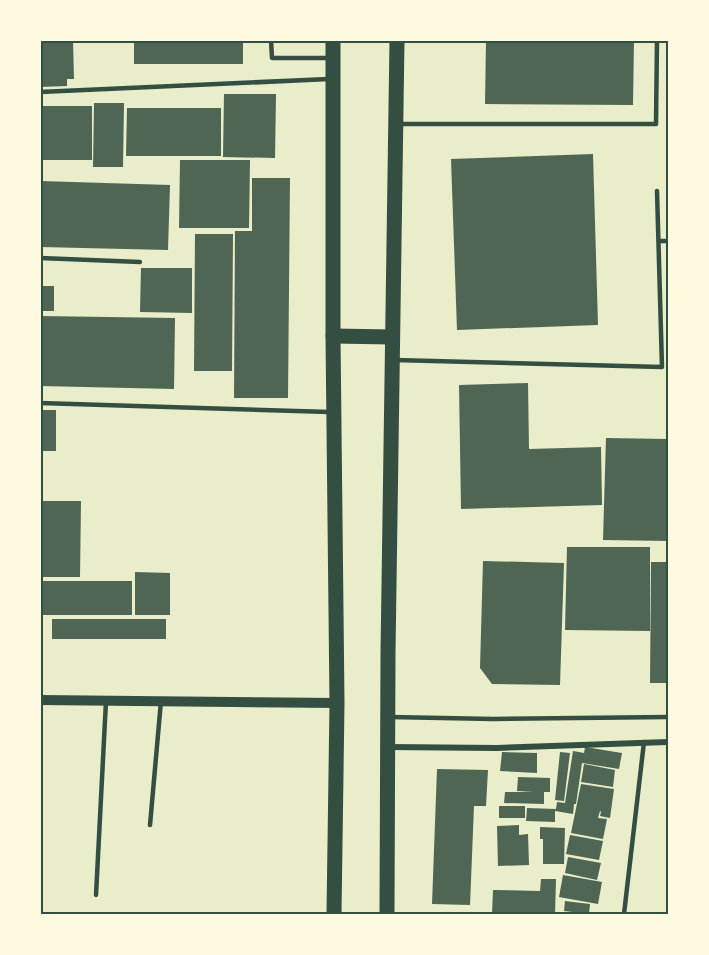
<svg xmlns="http://www.w3.org/2000/svg" width="709" height="955" font-family="'DM Sans',sans-serif">
  <style>
    .building { fill: #4f6655 }
    .lines { fill: none; stroke-linecap: round; stroke-linejoin: round }
    .service { stroke: #344e41; stroke-width: 4.5 }
    .minor { stroke: #344e41; stroke-width: 6 }
    .tertiary { stroke: #344e41; stroke-width: 10 }
    .primary { stroke: #344e41; stroke-width: 15 }
    .neatline { fill: none; stroke: #344e41; stroke-width: 2 }
  </style>
  <rect width="100%" height="100%" fill="#e9edc9"/>
  <!-- building -->
  <g class="building">
    <polygon points="40,40 73,40 74,79 67,79 67,86 40,87"/>
    <rect x="134" y="40" width="109" height="24"/>
    <polygon points="486,40 634,40 633,105 485,104"/>
    <polygon points="224,94 276,94 275,158 223,157"/>
    <polygon points="94,103 124,103 123,167 93,167"/>
    <rect x="42" y="106" width="50" height="54"/>
    <polygon points="127,108 221,108 221,156 126,156"/>
    <polygon points="593,154 598,325 457,330 451,159"/>
    <polygon points="180,160 250,160 249,228 179,228"/>
    <polygon points="252,178 290,178 288,398 234,398 235,231 252,231"/>
    <polygon points="40,181 170,185 168,250 40,247"/>
    <polygon points="195,234 233,234 232,371 194,371"/>
    <polygon points="141,268 192,268 192,313 140,312"/>
    <rect x="40" y="286" width="14" height="25"/>
    <polygon points="40,316 175,318 174,389 40,386"/>
    <polygon points="528,383 529,449 601,447 602,505 461,509 459,385"/>
    <rect x="40" y="410" width="16" height="41"/>
    <polygon points="606,438 668,439 668,541 603,540"/>
    <polygon points="40,501 81,501 80,577 40,577"/>
    <polygon points="567,547 650,547 650,631 565,630"/>
    <polygon points="483,561 564,563 560,685 492,684 480,668"/>
    <polygon points="651,562 668,562 668,683 650,683"/>
    <polygon points="135,572 170,573 170,615 135,615"/>
    <rect x="40" y="581" width="92" height="34"/>
    <rect x="52" y="619" width="114" height="20"/>
    <polygon points="585,747 622,753 619,769 582,763 576,804 574,804 573,814 555,811 555,822 526,821 527,808 556,809 557,802 565,803 573,751 584,753"/>
    <polygon points="502,752 537,753 537,773 500,771"/>
    <polygon points="560,752 570,753 564,801 555,800"/>
    <polygon points="584,764 615,770 613,787 581,782"/>
    <polygon points="437,769 488,770 486,806 474,806 470,905 432,904"/>
    <polygon points="518,777 550,778 550,792 544,792 544,804 504,803 505,792 533,792 517,791"/>
    <polygon points="581,784 614,789 610,818 600,816 601,812 600,811 598,818 607,819 603,839 571,833"/>
    <rect x="499" y="806" width="26" height="12"/>
    <polygon points="519,825 519,835 528,834 529,865 498,866 497,826"/>
    <polygon points="540,827 565,828 564,864 543,864 543,839 540,839"/>
    <polygon points="570,835 603,841 599,860 566,854"/>
    <polygon points="568,857 601,863 597,880 565,873"/>
    <polygon points="563,875 602,882 598,904 559,897"/>
    <polygon points="541,879 556,879 555,914 492,914 493,890 540,891"/>
    <polygon points="565,901 590,904 589,914 564,911"/>
  </g>
  <g class="lines">
    <!-- service -->
    <g class="service">
      <polyline points="271,40 272,58 329,58"/>
      <polyline points="40,92 329,79"/>
      <polyline points="398,124 656,124 657,40"/>
      <polyline points="659,241 668,241"/>
      <polyline points="40,258 140,262"/>
      <polyline points="394,360 662,367 657,191"/>
      <polyline points="40,403 330,412"/>
      <polyline points="390,717 493,719 668,717"/>
      <polyline points="150,825 161,701"/>
      <polyline points="96,895 106,701"/>
      <polyline points="624,914 644,742"/>
    </g>
    <!-- minor -->
    <polyline class="minor" points="388,747 497,748 668,742"/>
    <!-- tertiary -->
    <polyline class="tertiary" points="40,700 337,703"/>
    <!-- primary -->
    <g class="primary">
      <polyline points="333,40 333,336 337,703 334,914"/>
      <polyline points="333,336 392,337"/>
      <polyline points="387,914 388,653 397,40"/>
    </g>
  </g>
  <!-- border -->
  <rect width="709" height="955" fill="none" stroke="#fefae0" stroke-width="84"/>
  <rect x="42" y="42" width="625" height="871" class="neatline"/>
</svg>
